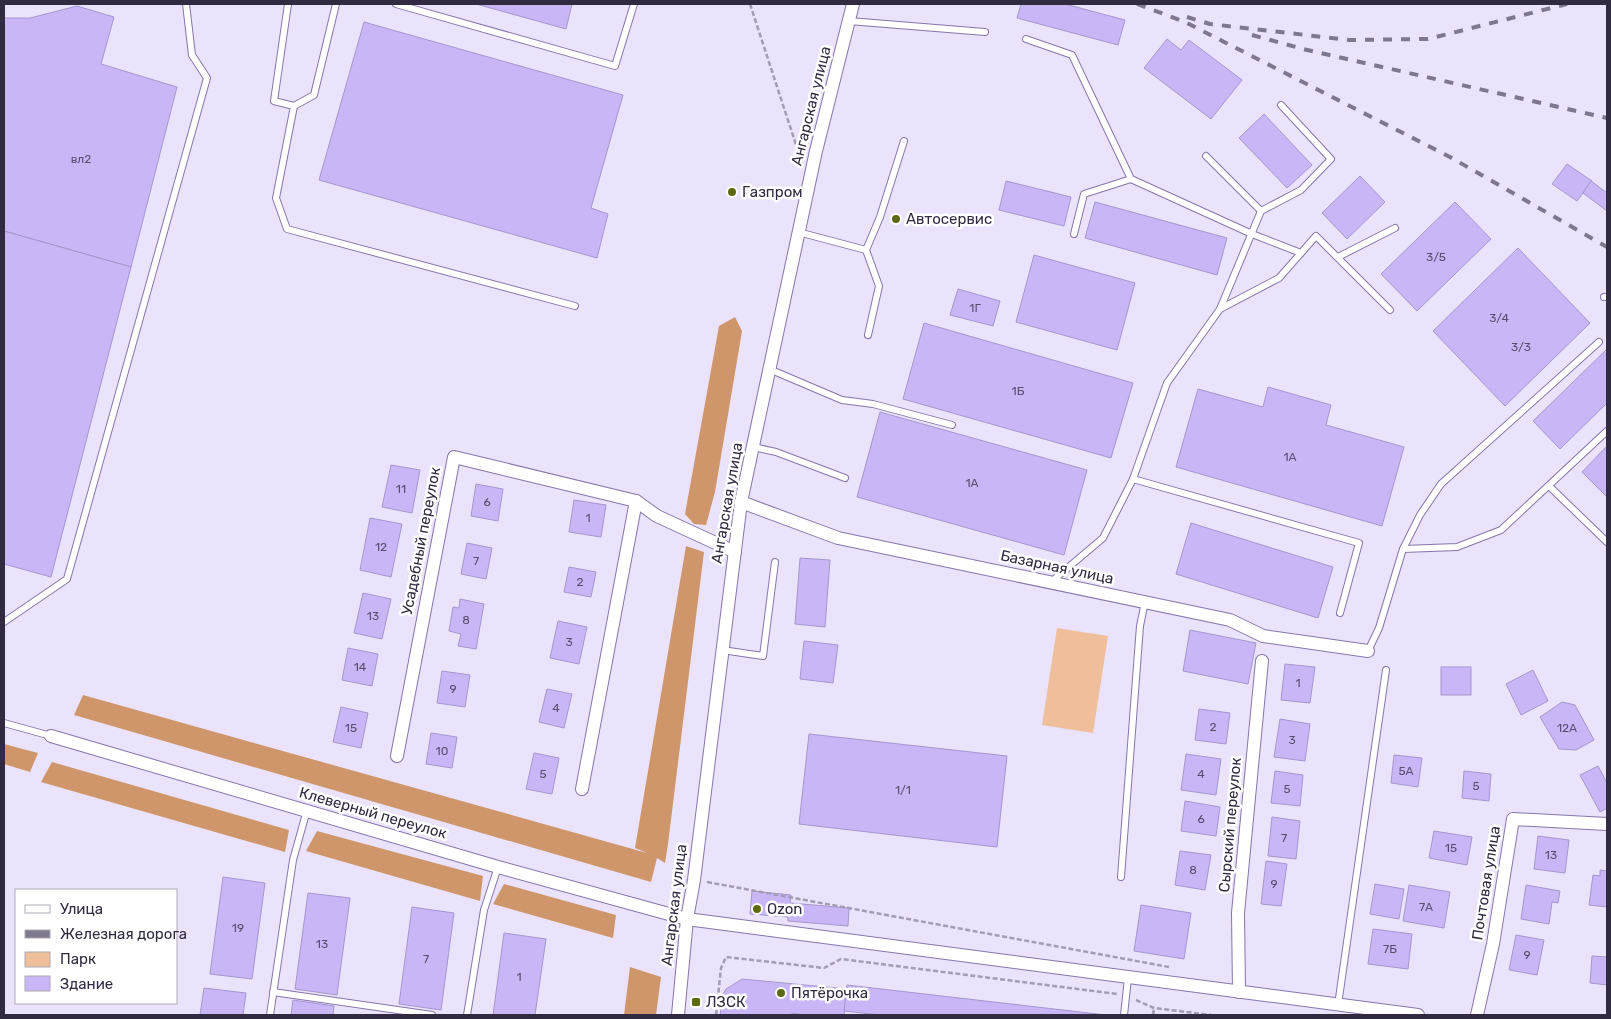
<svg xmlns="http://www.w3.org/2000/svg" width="1611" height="1019" font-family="Rubik,sans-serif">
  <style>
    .green { fill: #efbf9c }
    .forest { fill: #cf966b }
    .building { fill: #c9b6f6; stroke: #a696cd }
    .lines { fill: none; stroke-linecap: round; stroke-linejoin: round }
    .service-casing { stroke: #8676ab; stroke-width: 8 }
    .minor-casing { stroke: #8676ab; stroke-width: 14 }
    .path { stroke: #a39cb3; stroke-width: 2.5; stroke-dasharray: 5 2.5; stroke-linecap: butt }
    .service { stroke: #fff; stroke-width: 6 }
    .minor { stroke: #fff; stroke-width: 12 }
    .rail { stroke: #7e778e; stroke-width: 4; stroke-dasharray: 9 9; stroke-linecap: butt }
    .poi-dot { fill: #5c6910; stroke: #fff; stroke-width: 2 }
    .labels { text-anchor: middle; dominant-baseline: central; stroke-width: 5; stroke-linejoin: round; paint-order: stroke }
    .number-label { font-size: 12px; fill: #574d6e }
    .street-label { font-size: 15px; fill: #312a40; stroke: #fff }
    .poi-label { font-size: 15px; fill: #312a40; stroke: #fff; text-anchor: start }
  </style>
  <rect width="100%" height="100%" fill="#eae3fb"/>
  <!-- green -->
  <polygon class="green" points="1057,628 1108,636 1093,733 1042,725"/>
  <!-- forest -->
  <g class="forest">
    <polygon points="735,317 742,331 715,492 706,525 694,524 685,514 719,326"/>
    <polygon points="686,546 704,552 668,844 665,863 657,858 651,882 74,715 83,695 647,853 635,848"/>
    <polygon points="4,744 38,753 30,772 4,764"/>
    <polygon points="52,762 289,830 285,852 41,782"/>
    <polygon points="317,831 483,876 480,901 306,851"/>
    <polygon points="504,884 616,915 613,938 493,904"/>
    <polygon points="630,967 661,977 656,1015 624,1015"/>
  </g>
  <!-- building -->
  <g class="building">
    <polygon points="476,4 572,4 566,29"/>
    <polygon points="1021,4 1065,4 1125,20 1118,45 1017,18"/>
    <polygon points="77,6 114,17 101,64 177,87 131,267 4,231 4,18 30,18"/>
    <polygon points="364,22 623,95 591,208 608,214 597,258 319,180"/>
    <polygon points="1167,39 1181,50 1189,40 1242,80 1211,119 1144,68"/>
    <polygon points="1264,114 1312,165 1287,188 1239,138"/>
    <polygon points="1567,164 1592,181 1577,201 1552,184"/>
    <polygon points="1360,176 1385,202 1347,239 1322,213"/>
    <polygon points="1006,181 1071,197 1064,226 999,210"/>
    <polygon points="1591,181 1607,193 1607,211 1583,193"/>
    <polygon points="1095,202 1227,238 1217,275 1085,238"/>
    <polygon points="1455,202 1491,239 1417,311 1381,274"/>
    <polygon points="4,231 131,267 51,577 4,564"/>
    <polygon points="1518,248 1590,323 1505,406 1433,331"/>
    <polygon points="1034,255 1135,283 1117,350 1016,322"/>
    <polygon points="958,289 1000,301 993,326 950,315"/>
    <polygon points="924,323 1133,383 1111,458 903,399"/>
    <polygon points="1607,349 1607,403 1560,449 1533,421"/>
    <polygon points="1268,387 1331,405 1326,425 1404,447 1382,526 1176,467 1198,389 1263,407"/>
    <polygon points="880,412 1087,470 1064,555 857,497"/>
    <polygon points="1607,446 1607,497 1582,472"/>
    <polygon points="391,465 420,470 412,513 382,507"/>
    <polygon points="476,484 503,489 498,521 471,516"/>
    <polygon points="574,500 606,505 601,537 569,532"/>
    <polygon points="370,518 402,524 391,577 360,570"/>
    <polygon points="1191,523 1333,567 1318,618 1176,574"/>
    <polygon points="467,543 492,548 486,579 461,574"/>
    <polygon points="800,558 830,560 825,627 795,624"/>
    <polygon points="569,567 596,572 591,597 564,592"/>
    <polygon points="363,593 391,599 382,639 354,633"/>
    <polygon points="460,599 484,604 476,649 458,646 461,634 449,631 453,607 459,608"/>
    <polygon points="558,621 587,627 579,664 550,658"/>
    <polygon points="1190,630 1256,643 1248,684 1183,671"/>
    <polygon points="804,641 838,645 833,683 800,679"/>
    <polygon points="348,648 378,654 372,686 342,680"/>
    <polygon points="1285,664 1315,667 1310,703 1281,700"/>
    <rect x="1441" y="667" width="30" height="28"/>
    <polygon points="1533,670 1548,701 1521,715 1506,684"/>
    <polygon points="442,671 470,675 465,707 437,703"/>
    <polygon points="547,689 572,694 564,728 539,722"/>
    <polygon points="1562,702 1575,705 1594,740 1576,750 1559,749 1540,717"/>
    <polygon points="341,707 368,713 361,748 333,742"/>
    <polygon points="1199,709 1230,713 1226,744 1195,740"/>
    <polygon points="1280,719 1310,724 1305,761 1274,757"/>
    <polygon points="431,733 457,737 452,768 426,764"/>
    <polygon points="809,734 1007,756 997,847 799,824"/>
    <polygon points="534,753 559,758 552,794 526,789"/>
    <polygon points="1186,754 1221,759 1216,795 1181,790"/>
    <polygon points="1394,755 1422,758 1418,787 1391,783"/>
    <polygon points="1598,766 1607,783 1607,808 1600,812 1580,775"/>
    <polygon points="1275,771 1303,775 1300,806 1271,803"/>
    <polygon points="1464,771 1491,774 1489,801 1462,798"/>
    <polygon points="1185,801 1220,807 1216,836 1181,831"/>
    <polygon points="1272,817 1300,821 1296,859 1268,856"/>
    <polygon points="1434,831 1472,837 1467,865 1429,858"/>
    <polygon points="1538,836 1569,840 1565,873 1534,869"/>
    <polygon points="1180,851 1211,855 1205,890 1175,885"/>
    <polygon points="1266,861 1287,864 1281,906 1261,904"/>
    <polygon points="1600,870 1607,871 1607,907 1589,905 1593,875 1600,876"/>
    <polygon points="223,877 265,883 252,979 210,974"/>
    <polygon points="1375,884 1404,889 1399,919 1370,914"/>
    <polygon points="1409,885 1450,892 1444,928 1403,921"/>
    <polygon points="1526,885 1560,891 1558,903 1552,902 1549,924 1521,919"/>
    <polygon points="752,891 791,895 790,903 849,908 848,926 788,921 788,917 750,914"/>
    <polygon points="308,893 350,898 337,995 295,989"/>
    <polygon points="1141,905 1191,913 1184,959 1134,951"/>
    <polygon points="412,907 454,913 441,1010 399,1004"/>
    <polygon points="1373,929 1412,934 1408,969 1368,964"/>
    <polygon points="504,933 546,939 535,1015 493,1015"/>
    <polygon points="1516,935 1544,940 1537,975 1509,970"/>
    <polygon points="1592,956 1607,957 1607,985 1590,983"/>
    <polygon points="742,979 847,989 844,1015 805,1015 792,1013 792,1015 720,1015 723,994 726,989"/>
    <polygon points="847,985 1106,1015 880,1015 844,1011"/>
    <polygon points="204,988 246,993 243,1015 200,1015"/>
    <polygon points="293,1000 334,1006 333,1015 291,1015"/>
  </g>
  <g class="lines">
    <!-- service casing -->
    <g class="service-casing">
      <g id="service">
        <polyline points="288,4 274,101 294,106 276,198 287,229 575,306"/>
        <polyline points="396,4 615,66 634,4"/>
        <polyline points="849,21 985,32"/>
        <polyline points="1026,39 1072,55 1131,179 1252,234 1301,253"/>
        <polyline points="294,106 314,95 336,4"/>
        <polyline points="1206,156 1261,211"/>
        <polyline points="798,232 866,250 880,217 904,141"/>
        <polyline points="1074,234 1084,194 1131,179"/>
        <polyline points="866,250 879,286 868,335"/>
        <polyline points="1338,257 1395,228"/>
        <polyline points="1604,297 1607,297"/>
        <polyline points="1220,309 1261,211 1301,190 1331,159 1281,105"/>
        <polyline points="769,369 842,400 873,404 952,425"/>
        <polyline points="753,447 776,452 845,478"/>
        <polyline points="1133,479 1359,543 1340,613"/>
        <polyline points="1549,486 1607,542"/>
        <polyline points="1403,549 1420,515 1441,484 1599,342"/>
        <polyline points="1051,582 1103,538 1133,479 1167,383 1220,309 1279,278 1316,236 1390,310"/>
        <polyline points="4,622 67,579 207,78 192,55 186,4"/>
        <polyline points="722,650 763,656 775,562"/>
        <polyline points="1368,651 1379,628 1403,549 1457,547 1501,530 1607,431"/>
        <polyline points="4,723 51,736"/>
        <polyline points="1121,877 1140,626 1145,602"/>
        <polyline points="273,992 432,1015"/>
        <polyline points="1338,1005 1386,670"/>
        <polyline points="270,1015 293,860 307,810"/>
        <polyline points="467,1015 484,910 498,867"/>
        <polyline points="1124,1015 1128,978"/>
      </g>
    </g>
    <!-- minor casing -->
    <g class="minor-casing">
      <g id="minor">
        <polyline points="741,502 838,538 1230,620 1263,636 1368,651"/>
        <polyline points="51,736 498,867 687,919 1418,1015"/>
        <polyline points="397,756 454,457 636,501 657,516 735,552"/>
        <polyline points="582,789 636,501"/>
        <polyline points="1239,992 1238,913 1262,661"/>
        <polyline points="678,1015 687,919 694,880 741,502 816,151 853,4"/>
        <polyline points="1477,1015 1493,944 1513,819 1607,824"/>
      </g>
    </g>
    <!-- path -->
    <g class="path">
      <polyline points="750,4 800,157"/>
      <polyline points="707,882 1169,967"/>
      <polyline points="1136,1000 1154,1008 1211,1015"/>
      <polyline points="716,1015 721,968 726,957 824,968 841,959 1117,994"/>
      <polyline points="1153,1015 1154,1008"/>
    </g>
    <!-- service -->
    <use href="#service" class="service"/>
    <!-- minor -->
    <use href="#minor" class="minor"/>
    <!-- rail -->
    <g class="rail">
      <polyline points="1137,4 1185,22 1450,157 1607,247"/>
      <polyline points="1187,17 1210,24 1349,40 1428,39 1567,4"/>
      <polyline points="1252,35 1303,49 1607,118"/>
    </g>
  </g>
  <!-- markers -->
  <g class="poi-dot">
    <circle cx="732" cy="192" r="5"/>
    <circle cx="896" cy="219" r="5"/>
    <circle cx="757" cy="909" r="5"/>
    <circle cx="781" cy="993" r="5"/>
    <rect x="691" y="997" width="10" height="10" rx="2.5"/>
  </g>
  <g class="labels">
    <!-- number labels -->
    <g class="number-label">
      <text x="81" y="159">вл2</text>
      <text x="1436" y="257">3/5</text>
      <text x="975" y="308">1Г</text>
      <text x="1499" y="318">3/4</text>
      <text x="1521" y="347">3/3</text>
      <text x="1018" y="391">1Б</text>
      <text x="1290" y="457">1А</text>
      <text x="972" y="483">1А</text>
      <text x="401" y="489">11</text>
      <text x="487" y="502">6</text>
      <text x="588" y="518">1</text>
      <text x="381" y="547">12</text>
      <text x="476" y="561">7</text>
      <text x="580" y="582">2</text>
      <text x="373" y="616">13</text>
      <text x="466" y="620">8</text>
      <text x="569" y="642">3</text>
      <text x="360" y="667">14</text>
      <text x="1298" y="683">1</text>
      <text x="453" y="689">9</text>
      <text x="556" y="708">4</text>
      <text x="1213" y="727">2</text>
      <text x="351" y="728">15</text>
      <text x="1567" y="728">12А</text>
      <text x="1292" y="740">3</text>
      <text x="442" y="751">10</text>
      <text x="1406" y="771">5А</text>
      <text x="543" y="774">5</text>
      <text x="1201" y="774">4</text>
      <text x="1476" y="786">5</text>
      <text x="1287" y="789">5</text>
      <text x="903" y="790">1/1</text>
      <text x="1201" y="819">6</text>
      <text x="1284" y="838">7</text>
      <text x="1451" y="848">15</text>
      <text x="1551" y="855">13</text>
      <text x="1193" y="870">8</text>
      <text x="1274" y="884">9</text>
      <text x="1426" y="907">7А</text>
      <text x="238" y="928">19</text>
      <text x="322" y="944">13</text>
      <text x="1390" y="949">7Б</text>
      <text x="1527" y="955">9</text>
      <text x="426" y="959">7</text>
      <text x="519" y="977">1</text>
    </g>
    <!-- street labels -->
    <g class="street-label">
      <text transform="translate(811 106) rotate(-76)">Ангарская улица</text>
      <text transform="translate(727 503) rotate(-80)">Ангарская улица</text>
      <text transform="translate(421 541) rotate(-79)">Усадебный переулок</text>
      <text transform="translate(1057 567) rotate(12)">Базарная улица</text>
      <text transform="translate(373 813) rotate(16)">Клеверный переулок</text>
      <text transform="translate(1230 825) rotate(-85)">Сырский переулок</text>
      <text transform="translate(1486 883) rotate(-81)">Почтовая улица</text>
      <text transform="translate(674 905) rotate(-83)">Ангарская улица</text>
    </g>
    <!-- poi labels -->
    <g class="poi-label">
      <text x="742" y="192">Газпром</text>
      <text x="906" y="219">Автосервис</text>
      <text x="767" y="909">Ozon</text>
      <text x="791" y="993">Пятёрочка</text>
      <text x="706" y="1002">ЛЗСК</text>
    </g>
  </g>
  <!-- border -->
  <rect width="1611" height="1019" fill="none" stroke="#312a40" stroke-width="10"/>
  <!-- legend -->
  <rect x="15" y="889" width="162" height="115" fill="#ffffff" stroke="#adaab3"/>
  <rect x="25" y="905" width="25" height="8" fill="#ffffff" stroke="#adaab3"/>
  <text x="60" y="914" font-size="15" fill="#312a40">Улица</text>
  <rect x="25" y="930" width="25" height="8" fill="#7e778e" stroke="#adaab3"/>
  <text x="60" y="939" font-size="15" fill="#312a40">Железная дорога</text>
  <rect x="25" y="952" width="25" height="15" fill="#efbf9c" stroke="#adaab3"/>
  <text x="60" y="964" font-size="15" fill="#312a40">Парк</text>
  <rect x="25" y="976" width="25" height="15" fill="#c9b6f6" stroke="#adaab3"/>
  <text x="60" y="989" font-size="15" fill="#312a40">Здание</text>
</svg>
